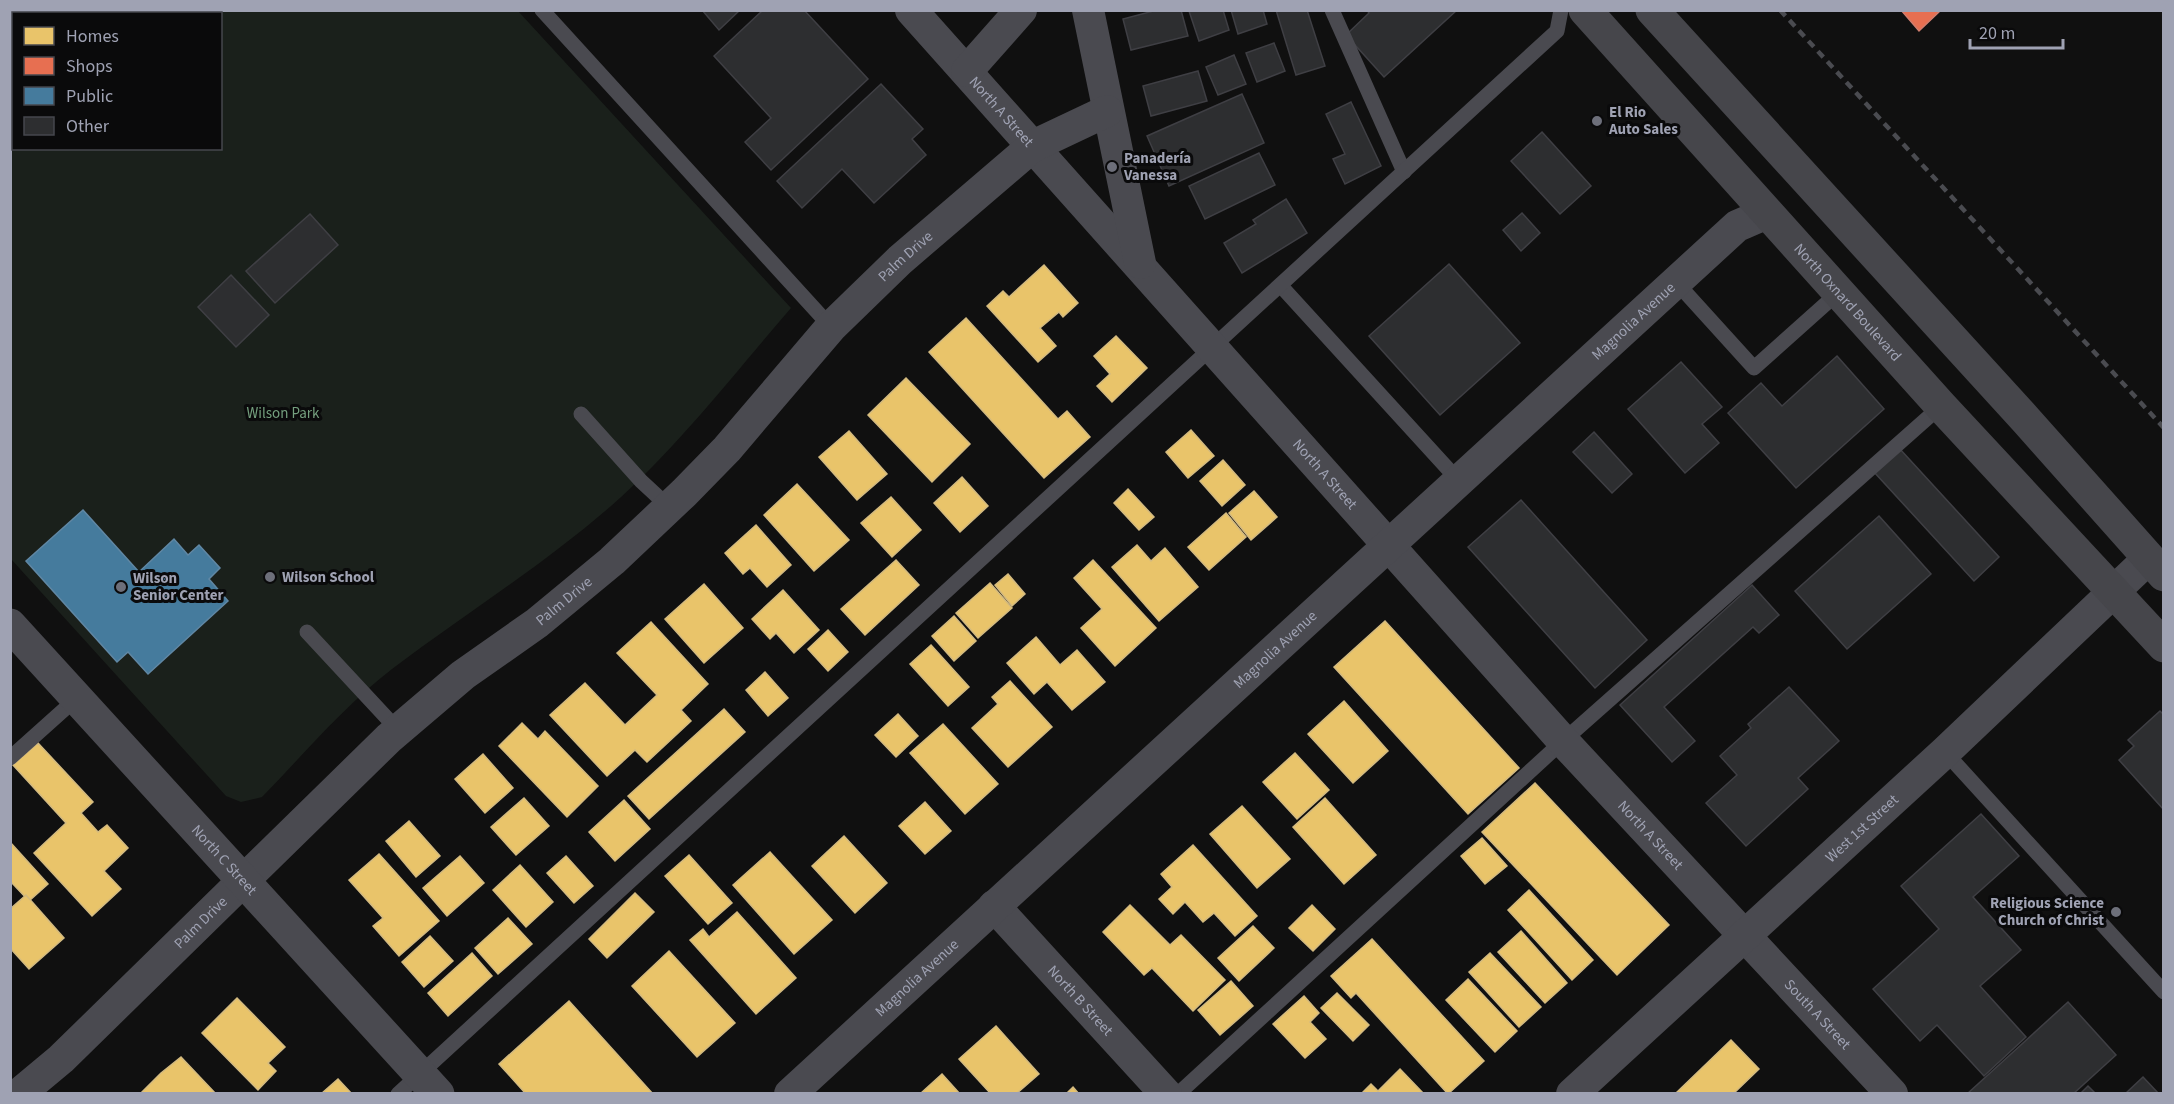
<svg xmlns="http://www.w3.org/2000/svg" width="2174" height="1104" font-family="'Source Sans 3',sans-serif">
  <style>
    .green { fill: #1a201b }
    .homes { fill: #e9c46a; stroke: #d3ba80; stroke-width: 1.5 }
    .shops { fill: #e76f51; stroke: #d17e6e; stroke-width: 1.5 }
    .public { fill: #457b9d; stroke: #6087a4; stroke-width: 1.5 }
    .building { fill: #2d2e30; stroke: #3f3f44; stroke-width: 1.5 }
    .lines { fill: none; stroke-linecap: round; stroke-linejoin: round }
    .service { stroke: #4a4a50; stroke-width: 15 }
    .minor { stroke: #4a4a50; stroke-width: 32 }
    .tertiary { stroke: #4a4a50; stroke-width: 33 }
    .primary { stroke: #46464b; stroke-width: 33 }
    .rail { stroke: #4a4b50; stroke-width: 4.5; stroke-dasharray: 8 6; stroke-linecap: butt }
    .poi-dot { fill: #6d6f7a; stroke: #0a0a0b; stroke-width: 2 }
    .labels { text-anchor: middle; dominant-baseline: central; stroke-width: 6; stroke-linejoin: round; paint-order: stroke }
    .street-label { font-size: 15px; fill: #9fa2b3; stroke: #0a0a0b }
    .poi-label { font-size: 15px; font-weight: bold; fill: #9fa2b3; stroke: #0a0a0b; text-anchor: start }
    .park-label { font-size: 15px; fill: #749f7e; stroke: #0a0a0b }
  </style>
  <rect width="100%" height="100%" fill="#101010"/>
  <!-- green -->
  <path class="green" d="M110,11H518L791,308C733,375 678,447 611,506C542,566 465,614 392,669C344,706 304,754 262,797L241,802L226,796L11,559V102L13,99L14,148H220V14L106,13Z"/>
  <!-- homes -->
  <g class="homes">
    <polygon points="14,10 58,10 61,14 17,14"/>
    <polygon points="1044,265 1078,303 1063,317 1059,312 1040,328 1056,346 1038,362 987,306 1003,291 1009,297"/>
    <polygon points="966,318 1058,419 1067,411 1090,437 1044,478 929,352"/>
    <polygon points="1116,336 1147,368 1112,402 1097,386 1110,374 1094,356"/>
    <polygon points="906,378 970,444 932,482 868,415"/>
    <polygon points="1191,430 1214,456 1188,478 1166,452"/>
    <polygon points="849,431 887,474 857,500 819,457"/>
    <polygon points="1223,460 1245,485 1222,506 1200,481"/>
    <polygon points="962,477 988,506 960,532 934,503"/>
    <polygon points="797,484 849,540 814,571 764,515"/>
    <polygon points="1128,489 1154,517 1139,530 1114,503"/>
    <polygon points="1254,491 1277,517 1251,540 1229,513"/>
    <polygon points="891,497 921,530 892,557 861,523"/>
    <polygon points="1226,513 1246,537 1209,570 1188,547"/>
    <polygon points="756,525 791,565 767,587 750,568 743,574 725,553"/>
    <polygon points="1137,545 1151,561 1165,548 1198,587 1159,621 1112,567"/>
    <polygon points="896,560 919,585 865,635 841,609"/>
    <polygon points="1093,560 1156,628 1115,666 1081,628 1102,609 1074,578"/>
    <polygon points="1008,574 1025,594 1012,606 995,585"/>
    <polygon points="990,583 1012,608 978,638 956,613"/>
    <polygon points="704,584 743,628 704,663 665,619"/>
    <polygon points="783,590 819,630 794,653 776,633 770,639 752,619"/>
    <polygon points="954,616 976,641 954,661 932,636"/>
    <polygon points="1385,621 1519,768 1468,814 1334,667"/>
    <polygon points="651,622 708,684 681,710 691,721 647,762 635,750 607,776 550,715 585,683 625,725 657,695 617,653"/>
    <polygon points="828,630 848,652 828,671 808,649"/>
    <polygon points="1036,637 1060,665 1077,650 1105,682 1072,710 1047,682 1034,694 1007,663"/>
    <polygon points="931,645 969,687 948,706 910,664"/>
    <polygon points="765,672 788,698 768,716 746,690"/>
    <polygon points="1010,681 1052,727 1008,767 972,728 998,704 992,697"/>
    <polygon points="1344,701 1388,751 1353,783 1308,734"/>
    <polygon points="724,709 745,732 649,819 628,796"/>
    <polygon points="898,714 918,736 896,757 875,735"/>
    <polygon points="522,723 538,739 545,731 598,786 567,817 499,746"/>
    <polygon points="943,724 998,784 965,814 910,753"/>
    <polygon points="38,743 93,802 81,813 98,832 107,825 128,848 104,871 121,889 92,916 34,853 66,823 13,765"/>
    <polygon points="1295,753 1329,790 1297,819 1263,782"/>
    <polygon points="483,754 513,788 485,813 455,779"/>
    <polygon points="1535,783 1669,925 1617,975 1482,832"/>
    <polygon points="524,798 549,826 516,855 491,827"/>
    <polygon points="1325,798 1376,855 1344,884 1293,827"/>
    <polygon points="624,800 650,829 615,861 589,832"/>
    <polygon points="925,802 951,831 925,854 899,826"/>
    <polygon points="1242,806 1290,859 1257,888 1210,834"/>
    <polygon points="409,821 440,856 416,877 386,841"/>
    <polygon points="844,836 887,883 855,913 812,866"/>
    <polygon points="1482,838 1507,866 1485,884 1461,856"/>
    <polygon points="10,842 48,884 29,901 12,883 10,885"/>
    <polygon points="1193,845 1257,916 1235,936 1214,913 1203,922 1185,902 1173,914 1159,899 1172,887 1161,874"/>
    <polygon points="770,852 832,920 794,954 733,885"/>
    <polygon points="379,854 439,921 399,956 373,926 383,918 349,880"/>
    <polygon points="689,855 732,903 708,924 665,876"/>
    <polygon points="460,856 484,883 447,916 423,888"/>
    <polygon points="566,856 593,886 574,903 547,873"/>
    <polygon points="520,865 553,902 526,927 493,890"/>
    <polygon points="1529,890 1593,960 1572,980 1508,910"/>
    <polygon points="635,893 654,912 607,958 589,939"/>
    <polygon points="26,895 64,938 29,969 10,948 10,909"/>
    <polygon points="1130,905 1170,945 1181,935 1225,980 1193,1011 1152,968 1144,975 1103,932"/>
    <polygon points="1312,905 1335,929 1313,951 1289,928"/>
    <polygon points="737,912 796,978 756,1014 690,940 703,929 709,937"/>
    <polygon points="508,918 532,944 498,974 475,948"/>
    <polygon points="1253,926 1274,948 1239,981 1218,958"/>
    <polygon points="1521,931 1567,983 1545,1003 1498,952"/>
    <polygon points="430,936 453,961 424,987 402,962"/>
    <polygon points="1372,939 1484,1061 1448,1094 1356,993 1351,998 1331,976"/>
    <polygon points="669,951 735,1023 697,1057 632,986"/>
    <polygon points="472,953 492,976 448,1016 428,993"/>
    <polygon points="1490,953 1541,1007 1519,1027 1469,972"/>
    <polygon points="1468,979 1517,1031 1495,1052 1446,1000"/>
    <polygon points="1231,981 1253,1006 1220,1035 1198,1010"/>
    <polygon points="1337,993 1369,1025 1353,1041 1321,1008"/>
    <polygon points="1304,996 1319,1013 1310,1022 1326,1039 1305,1058 1273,1024"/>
    <polygon points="237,998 285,1047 268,1063 276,1071 258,1090 202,1033"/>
    <polygon points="569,1001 653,1094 526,1094 499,1064"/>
    <polygon points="996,1026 1039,1074 1016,1094 991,1094 959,1059"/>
    <polygon points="1731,1040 1759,1069 1733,1094 1675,1094"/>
    <polygon points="181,1057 216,1094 140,1094 161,1073"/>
    <polygon points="1400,1069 1424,1094 1361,1094 1371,1084 1378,1091"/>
    <polygon points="942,1074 960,1094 920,1094"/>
    <polygon points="338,1079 352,1094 321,1094"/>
    <polygon points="1073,1087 1079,1094 1066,1094"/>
  </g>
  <!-- shops -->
  <polygon class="shops" points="1901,10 1941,10 1919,31"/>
  <!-- public -->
  <polygon class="public" points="83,510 139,572 174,539 188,555 199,545 220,568 209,579 228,601 148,674 128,652 117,662 26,561"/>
  <!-- building -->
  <g class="building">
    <polygon points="702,10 740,10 719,30"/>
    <polygon points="763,10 804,10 868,79 771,170 745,142 771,118 714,56"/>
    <polygon points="1157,10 1181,10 1188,36 1131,50 1123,19"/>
    <polygon points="1223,10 1229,30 1199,41 1189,11"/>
    <polygon points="1231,10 1263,10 1267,24 1238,34"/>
    <polygon points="1276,10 1307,10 1325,66 1296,75"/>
    <polygon points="1367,10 1457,10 1384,77 1346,35 1369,13"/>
    <polygon points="1274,43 1285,71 1257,82 1246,53"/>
    <polygon points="1234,55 1246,84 1218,95 1206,67"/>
    <polygon points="1198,71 1207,101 1151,116 1143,86"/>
    <polygon points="881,84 923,129 912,139 926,155 874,203 842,169 802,208 777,181"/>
    <polygon points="1242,94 1264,143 1169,186 1147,136"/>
    <polygon points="1351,102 1381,166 1345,184 1333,159 1345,154 1326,114"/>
    <polygon points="1542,132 1591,186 1560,214 1511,161"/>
    <polygon points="1259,153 1275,185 1205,219 1189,186"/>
    <polygon points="1286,199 1307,233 1242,273 1224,243 1256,224 1253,220"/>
    <polygon points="1522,213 1540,233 1521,251 1503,230"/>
    <polygon points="310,214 338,245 275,303 246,271"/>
    <polygon points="1449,264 1520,343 1440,415 1369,336"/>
    <polygon points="231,275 269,315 236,347 198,307"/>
    <polygon points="1837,356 1884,409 1796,488 1728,413 1761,383 1782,406"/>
    <polygon points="1681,362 1722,407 1702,424 1719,443 1685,473 1628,409"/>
    <polygon points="1594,432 1632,474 1612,493 1573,452"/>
    <polygon points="1899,448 1999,557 1974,581 1874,472"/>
    <polygon points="1521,500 1647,640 1595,688 1468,547"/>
    <polygon points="1879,516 1931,574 1847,649 1795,591"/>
    <polygon points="1752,585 1779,615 1759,633 1753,627 1664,707 1695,741 1672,762 1620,705"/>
    <polygon points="1789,687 1839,741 1798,778 1808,789 1746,846 1706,803 1737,775 1720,756 1751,728 1748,724"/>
    <polygon points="2160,711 2164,715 2164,810 2119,760 2134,746 2128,740"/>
    <polygon points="1981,814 2019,856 1973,897 2021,950 1980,986 2026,1037 1984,1076 1937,1025 1920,1041 1873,989 1939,929 1901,886"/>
    <polygon points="2068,1002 2116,1055 2073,1094 1967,1094"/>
    <polygon points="2143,1077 2159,1094 2125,1094"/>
    <polygon points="2088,1086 2096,1094 2080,1094"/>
  </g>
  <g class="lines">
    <!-- service -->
    <g class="service">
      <polyline points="542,10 831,327"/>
      <polyline points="1332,10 1404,172"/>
      <polyline points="84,14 88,10"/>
      <polyline points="10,80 14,78"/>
      <polyline points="1676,282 1754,368 1839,292"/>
      <polyline points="1281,286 1459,481"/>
      <polyline points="581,414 641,481 669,507"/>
      <polyline points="307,632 398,730"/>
      <polyline points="1945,752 2164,992"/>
      <polyline points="10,758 77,698"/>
      <polyline points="398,1094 1557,31 1561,10"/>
      <polyline points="1178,1094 1563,741 1941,406"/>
    </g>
    <!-- minor -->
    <g class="minor">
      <path id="s1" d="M911,10L1563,741L1892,1094"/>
      <polyline points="1088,10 1140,263"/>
      <polyline points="967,71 1021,10"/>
      <path id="s2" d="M994,906L1166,1094"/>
      <path id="s3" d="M19,1094L61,1059L389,738L463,675L537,623L612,561L684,493L727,449L831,327L900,260L1033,146L1107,111"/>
      <path id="s4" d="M790,1094L1737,226L1767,213"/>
      <path id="s5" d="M1572,1094L1945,752L2148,559"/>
    </g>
    <!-- tertiary -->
    <path class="tertiary" id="s6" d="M10,625L438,1094"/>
    <!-- primary -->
    <g class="primary">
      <path id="s7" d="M1585,10L1941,406L2164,646"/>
      <polyline points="1652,10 2026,420 2164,575"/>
    </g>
    <!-- rail -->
    <polyline class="rail" points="1780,10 2164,428"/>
  </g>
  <!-- markers -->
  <g class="poi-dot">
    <circle cx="1597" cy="121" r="6"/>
    <circle cx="1112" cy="167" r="6"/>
    <circle cx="270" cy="577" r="6"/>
    <circle cx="121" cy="587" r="6"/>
    <circle cx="2116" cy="912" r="6"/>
  </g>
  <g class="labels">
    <!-- street labels -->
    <g class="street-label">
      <text stroke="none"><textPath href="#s1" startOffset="136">North A Street</textPath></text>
      <text stroke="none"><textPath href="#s3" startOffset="1222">Palm Drive</textPath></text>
      <text stroke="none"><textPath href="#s7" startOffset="393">North Oxnard Boulevard</textPath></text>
      <text stroke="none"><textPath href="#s4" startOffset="1144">Magnolia Avenue</textPath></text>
      <text stroke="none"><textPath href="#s1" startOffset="622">North A Street</textPath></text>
      <text stroke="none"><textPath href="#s3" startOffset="736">Palm Drive</textPath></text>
      <text stroke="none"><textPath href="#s4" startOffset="658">Magnolia Avenue</textPath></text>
      <text stroke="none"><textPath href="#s5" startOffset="393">West 1st Street</textPath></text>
      <text stroke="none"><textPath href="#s1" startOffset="1108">North A Street</textPath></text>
      <text stroke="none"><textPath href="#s6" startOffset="318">North C Street</textPath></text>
      <text stroke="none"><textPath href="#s3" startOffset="250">Palm Drive</textPath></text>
      <text stroke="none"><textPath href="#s4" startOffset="172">Magnolia Avenue</textPath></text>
      <text stroke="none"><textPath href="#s2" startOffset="128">North B Street</textPath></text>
      <text stroke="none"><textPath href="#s1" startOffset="1353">South A Street</textPath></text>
    </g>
    <!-- poi labels -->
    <g class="poi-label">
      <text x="1609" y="112">El Rio<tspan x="1609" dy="17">Auto Sales</tspan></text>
      <text x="1124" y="158">Panadería<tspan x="1124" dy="17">Vanessa</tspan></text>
      <text x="282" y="577">Wilson School</text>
      <text x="133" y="578">Wilson<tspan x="133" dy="17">Senior Center</tspan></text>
      <text x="2104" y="903" text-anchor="end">Religious Science<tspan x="2104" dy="17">Church of Christ</tspan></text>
    </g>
    <!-- park labels -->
    <g class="park-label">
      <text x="283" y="413">Wilson Park</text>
    </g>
  </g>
  <!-- border -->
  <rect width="2174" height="1104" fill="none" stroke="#9fa2b3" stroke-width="24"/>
  <!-- legend -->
  <rect x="12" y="12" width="210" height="138" fill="#0a0a0b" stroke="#46474e" stroke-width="1.5"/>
  <rect x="24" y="27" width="30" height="18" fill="#e9c46a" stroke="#46474e" stroke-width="1.5"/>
  <text x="66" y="42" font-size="18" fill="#9fa2b3">Homes</text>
  <rect x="24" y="57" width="30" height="18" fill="#e76f51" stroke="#46474e" stroke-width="1.5"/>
  <text x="66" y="72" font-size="18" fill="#9fa2b3">Shops</text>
  <rect x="24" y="87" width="30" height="18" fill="#457b9d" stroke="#46474e" stroke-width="1.5"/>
  <text x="66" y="102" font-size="18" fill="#9fa2b3">Public</text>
  <rect x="24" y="117" width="30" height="18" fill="#2d2e30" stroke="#46474e" stroke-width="1.5"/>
  <text x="66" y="132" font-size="18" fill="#9fa2b3">Other</text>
  <!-- scale -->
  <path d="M1970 39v9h93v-9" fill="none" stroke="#9fa2b3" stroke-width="3"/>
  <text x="1979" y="39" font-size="18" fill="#9fa2b3" stroke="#0a0a0b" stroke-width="4.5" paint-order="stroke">20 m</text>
</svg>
